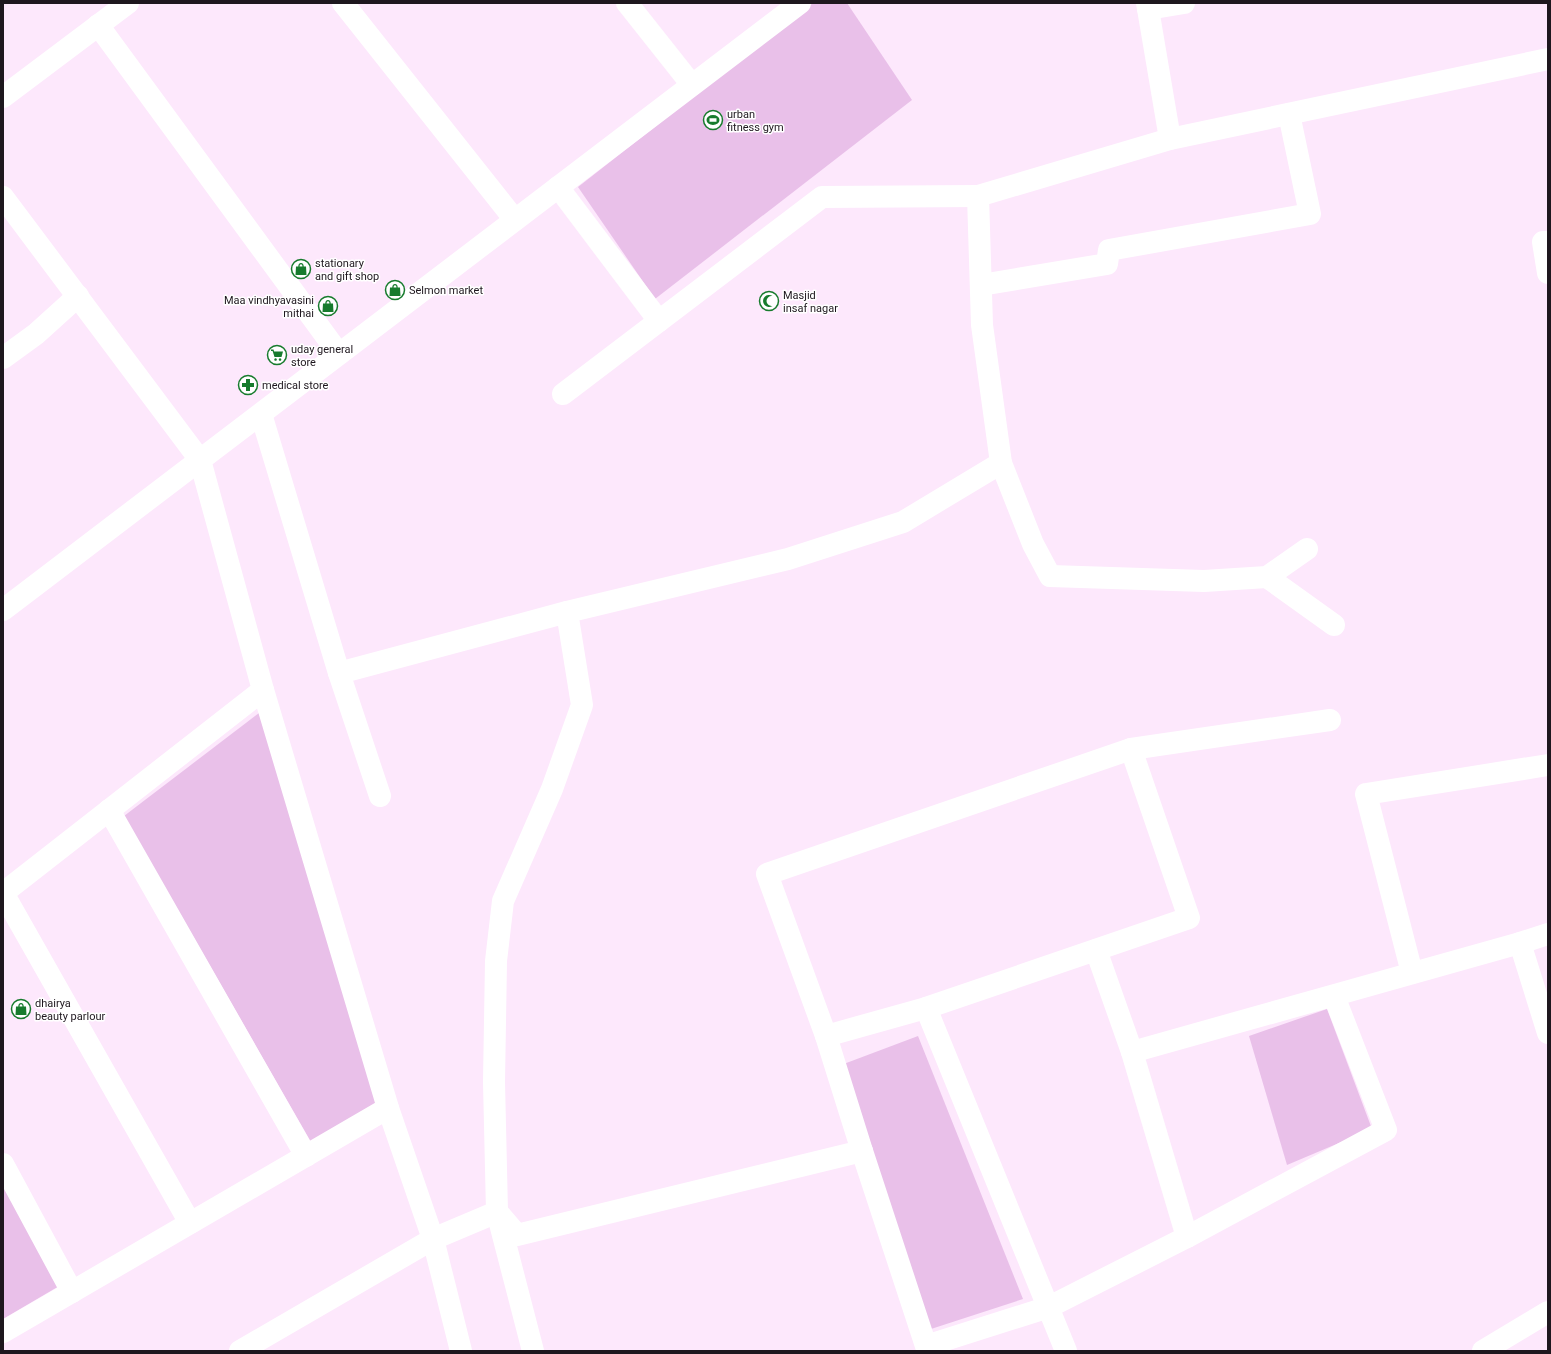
<svg xmlns="http://www.w3.org/2000/svg" width="1551" height="1354" font-family="Roboto,sans-serif">
  <style>
    .green { fill: #e9c0e9 }
    .lines { fill: none; stroke-linecap: round; stroke-linejoin: round }
    .street { stroke: #fff; stroke-width: 22 }
    .labels { text-anchor: middle; dominant-baseline: central; stroke-width: 3; stroke-linejoin: round; paint-order: stroke }
    .poi-label { font-size: 11px; fill: #1e171e; stroke: #fff; text-anchor: start }
  </style>
  <rect width="100%" height="100%" fill="#fde8fc"/>
  <!-- green -->
  <g class="green">
    <polygon points="813,3 847,3 912,100 655,299 578,187"/>
    <polygon points="259,713 384,1110 311,1142 124,816"/>
    <polygon points="1327,1009 1372,1129 1287,1165 1249,1036"/>
    <polygon points="918,1036 1023,1299 931,1329 841,1065"/>
    <polygon points="3,1174 66,1282 3,1319"/>
  </g>
  <g class="lines">
    <!-- street -->
    <g class="street">
      <polyline points="343,3 515,220"/>
      <polyline points="627,3 692,85"/>
      <polyline points="1147,3 1170,139"/>
      <polyline points="1148,9 1184,3"/>
      <polyline points="98,25 339,354"/>
      <polyline points="3,97 128,3"/>
      <polyline points="558,187 659,321"/>
      <polyline points="3,197 200,460 263,690 3,893"/>
      <polyline points="1548,242 1543,242 1548,273"/>
      <polyline points="981,285 1107,264 1109,250 1310,214 1289,114"/>
      <polyline points="3,358 36,334 78,296"/>
      <polyline points="563,394 822,197 978,196"/>
      <polyline points="261,414 339,673 380,796"/>
      <polyline points="1001,463 1033,544 1050,576 1204,581 1267,577 1307,549"/>
      <polyline points="1267,577 1334,625"/>
      <polyline points="3,610 800,3"/>
      <polyline points="339,673 567,612"/>
      <polyline points="263,690 388,1108 433,1239 461,1351"/>
      <polyline points="109,810 306,1156"/>
      <polyline points="3,893 190,1223"/>
      <polyline points="1520,943 1548,934"/>
      <polyline points="1096,950 1132,1052 1520,943 1548,1033"/>
      <polyline points="1412,973 1366,794 1548,765"/>
      <polyline points="926,1008 1066,1351"/>
      <polyline points="826,1036 926,1008 1189,918 1131,749"/>
      <polyline points="1132,1052 1187,1237"/>
      <polyline points="862,1151 926,1346 1049,1307 1187,1237 1386,1130 1334,996"/>
      <polyline points="3,1164 72,1292"/>
      <polyline points="499,1214 517,1235 862,1151 826,1036 767,874 1131,749 1330,720"/>
      <polyline points="3,1332 388,1108"/>
      <polyline points="240,1351 433,1239 497,1212"/>
      <polyline points="533,1351 497,1212 494,1082 496,961 503,901 552,789 582,705 567,612 788,559 903,522 1001,463 982,325 978,196 1170,139 1548,59"/>
      <polyline points="1483,1351 1548,1312"/>
    </g>
  </g>
  <!-- icons -->
  <defs>
    <g id="stadium-ring" transform="scale(1)"><circle r="9.5" fill="#fff" stroke="#177b2d" stroke-width="1.5"/><path d="M0-5a6.5 5 0 1 0 0 10a6.5 5 0 1 0 0-10ZM-3.5-1.8h7v3.6h-7Z" fill="#177b2d"/></g>
    <g id="shop-ring" transform="scale(1)"><circle r="9.5" fill="#fff" stroke="#177b2d" stroke-width="1.5"/><path d="M-5-2.5h2.3a2.7 3.5 0 0 1 5.4 0H5L5.5 6h-11ZM-1.5-2.5h3a1.5 2.3 0 0 0-3 0Z" fill="#177b2d"/></g>
    <g id="mosque-ring" transform="scale(1)"><circle r="9.5" fill="#fff" stroke="#177b2d" stroke-width="1.5"/><path d="M3.5-4.9A6 6 0 1 0 3.5 4.9A5 5 0 1 1 3.5-4.9Z" fill="#177b2d"/></g>
    <g id="supermarket-ring" transform="scale(1)"><circle r="9.5" fill="#fff" stroke="#177b2d" stroke-width="1.5"/><path d="M-6-5.5h2.5l.6 2H6L4.5 2H-2.5L-4.4-4H-6ZM-1.5 3.2a1.3 1.3 0 1 0 .1 0ZM3 3.2a1.3 1.3 0 1 0 .1 0Z" fill="#177b2d"/></g>
    <g id="pharmacy-ring" transform="scale(1)"><circle r="9.5" fill="#fff" stroke="#177b2d" stroke-width="1.5"/><path d="M-2-6h4v4h4v4h-4v4h-4v-4h-4v-4h4Z" fill="#177b2d"/></g>
  </defs>
  <g fill-rule="evenodd">
    <use href="#stadium-ring" x="713" y="120"/>
    <use href="#shop-ring" x="301" y="269"/>
    <use href="#shop-ring" x="395" y="290"/>
    <use href="#mosque-ring" x="769" y="301"/>
    <use href="#shop-ring" x="328" y="306"/>
    <use href="#supermarket-ring" x="277" y="355"/>
    <use href="#pharmacy-ring" x="248" y="385"/>
    <use href="#shop-ring" x="21" y="1009"/>
  </g>
  <g class="labels">
    <!-- poi labels -->
    <g class="poi-label">
      <text x="727" y="114">urban<tspan x="727" dy="13">fitness gym</tspan></text>
      <text x="315" y="263">stationary<tspan x="315" dy="13">and gift shop</tspan></text>
      <text x="409" y="290">Selmon market</text>
      <text x="783" y="295">Masjid<tspan x="783" dy="13">insaf nagar</tspan></text>
      <text x="314" y="300" text-anchor="end">Maa vindhyavasini<tspan x="314" dy="13">mithai</tspan></text>
      <text x="291" y="349">uday general<tspan x="291" dy="13">store</tspan></text>
      <text x="262" y="385">medical store</text>
      <text x="35" y="1003">dhairya<tspan x="35" dy="13">beauty parlour</tspan></text>
    </g>
  </g>
  <!-- border -->
  <rect width="1551" height="1354" fill="none" stroke="#1e171e" stroke-width="8"/>
</svg>
